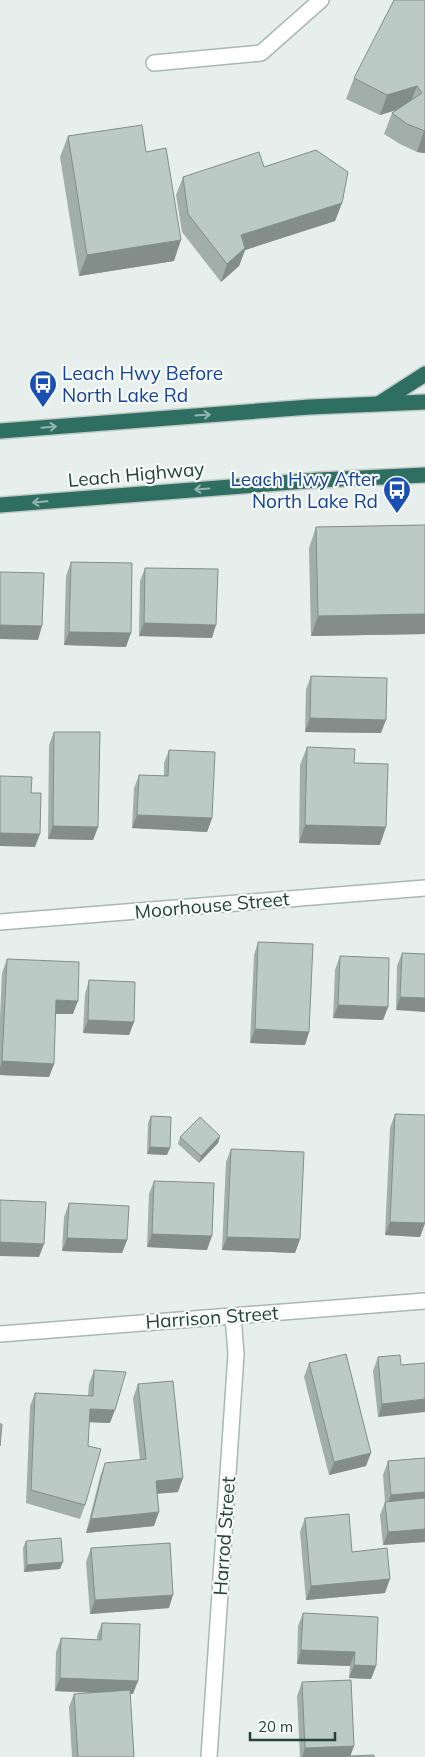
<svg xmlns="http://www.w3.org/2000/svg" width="425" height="1757" font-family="Mulish,sans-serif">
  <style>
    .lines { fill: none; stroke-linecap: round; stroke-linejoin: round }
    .minor-casing { stroke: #a8b8b2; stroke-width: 18 }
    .highway-casing { stroke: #c2cac8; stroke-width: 18 }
    .minor { stroke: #fff; stroke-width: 15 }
    .highway { stroke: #2f6f62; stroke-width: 15 }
    .wall { fill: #a1aea9 }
    .shaded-wall { fill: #838d89 }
    .building { fill: #bbcac4; stroke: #838d89 }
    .oneway { stroke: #93b5ae }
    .labels { text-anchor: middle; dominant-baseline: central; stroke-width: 4.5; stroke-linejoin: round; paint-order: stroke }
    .transit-label { font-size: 19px; fill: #164399; stroke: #f7fbf9; text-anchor: start }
    .street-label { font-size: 19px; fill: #24423a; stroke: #f7fbf9 }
  </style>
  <rect width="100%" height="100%" fill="#e6efeb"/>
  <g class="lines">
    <!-- minor casing -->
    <g class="minor-casing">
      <g id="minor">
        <polyline points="154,63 261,53 321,0"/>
        <polyline points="0,922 425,888"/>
        <polyline points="0,1334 425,1301"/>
        <polyline points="209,1757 236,1354 233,1316"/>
      </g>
    </g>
    <!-- highway casing -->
    <g class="highway-casing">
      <g id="highway">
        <polyline points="380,403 425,374"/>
        <polyline points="0,431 310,407 425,402"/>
        <polyline points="0,505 319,480 425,475"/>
      </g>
    </g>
    <!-- minor -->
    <use href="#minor" class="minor"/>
    <!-- highway -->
    <use href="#highway" class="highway"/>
  </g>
  <!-- wall -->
  <g class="wall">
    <polygon points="425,0 425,153 417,152 400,144 384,134 392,113 396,110 380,115 346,99 354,78"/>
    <polygon points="68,136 146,152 174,261 79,276 60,157"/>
    <polygon points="264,167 342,203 335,221 245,250 239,266 221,282 182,232 176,195 183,177"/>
    <polygon points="425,525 425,634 311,636 309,548 316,527"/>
    <polygon points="71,562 126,647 64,645 66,576"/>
    <polygon points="145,568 212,638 139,636 140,581"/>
    <polygon points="311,676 381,733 305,732 306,689"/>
    <polygon points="54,732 98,827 93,840 48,839 49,745"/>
    <polygon points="307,747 354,763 380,845 299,843 300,765"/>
    <polygon points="169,750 212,818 207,832 132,828 134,788 139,775 164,776 164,763"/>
    <polygon points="258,942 309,1032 305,1045 250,1043 254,955"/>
    <polygon points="402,953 425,954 396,1010 397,966"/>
    <polygon points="340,956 388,1007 383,1020 333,1018 335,970"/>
    <polygon points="7,959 73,1014 55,1014 54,1064 49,1077 0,1075 0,1017 2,973"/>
    <polygon points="89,980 134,1022 129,1035 83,1033 85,994"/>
    <polygon points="395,1114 425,1223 420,1237 385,1235 390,1128"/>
    <polygon points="151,1116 167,1155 147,1154 148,1123"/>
    <polygon points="220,1136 218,1143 199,1163 178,1144 180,1137"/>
    <polygon points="231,1149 300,1239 295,1253 222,1250 226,1162"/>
    <polygon points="154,1181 207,1250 147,1247 149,1194"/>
    <polygon points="69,1203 127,1240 122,1253 62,1251 64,1217"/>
    <polygon points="400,1355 378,1417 373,1371 378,1357"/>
    <polygon points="309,1363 366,1466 329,1475 304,1377"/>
    <polygon points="94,1370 110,1423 89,1422 85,1505 80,1519 26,1503 30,1406 35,1393 88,1396 89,1384"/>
    <polygon points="138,1384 178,1492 157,1494 154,1526 86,1533 100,1477 105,1463 140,1460 133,1398"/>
    <polygon points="425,1458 425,1542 383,1545 380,1515 385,1502 383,1475 388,1461"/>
    <polygon points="305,1518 352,1552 385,1593 306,1600 300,1532"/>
    <polygon points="26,1541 60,1569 24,1572 23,1548"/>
    <polygon points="91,1548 169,1608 90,1614 86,1562"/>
    <polygon points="303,1613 376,1666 371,1679 349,1678 350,1666 297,1664 298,1626"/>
    <polygon points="102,1623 133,1694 130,1694 134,1757 72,1757 69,1707 74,1694 94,1693 55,1691 56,1652 61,1638 97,1640 97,1636"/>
    <polygon points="302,1682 351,1756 374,1757 300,1757 297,1696"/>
  </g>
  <!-- shaded-wall -->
  <g class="shaded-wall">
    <polygon points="417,86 409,106 380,115 387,95"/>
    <polygon points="424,131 425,131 425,153 417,152"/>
    <polygon points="342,203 335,221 245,250 239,266 221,282 227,264 241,235"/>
    <polygon points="181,240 174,261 79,276 87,255"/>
    <polygon points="425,614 425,634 311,636 318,616"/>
    <polygon points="144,623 216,625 212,638 139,636"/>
    <polygon points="0,625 42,626 38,640 0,639"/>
    <polygon points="69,632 131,633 126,647 64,645"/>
    <polygon points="310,718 386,720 381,733 305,732"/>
    <polygon points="137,815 212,818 207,832 132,828"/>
    <polygon points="305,825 386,827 380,845 299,843"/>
    <polygon points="53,826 98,827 93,840 48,839"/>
    <polygon points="0,833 40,834 35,847 0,846"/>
    <polygon points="400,997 425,998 425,1012 396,1010"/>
    <polygon points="56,1000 78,1001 73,1014 51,1014"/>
    <polygon points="338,1005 388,1007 383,1020 333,1018"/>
    <polygon points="88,1020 134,1022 129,1035 83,1033"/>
    <polygon points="255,1029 309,1032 305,1045 250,1043"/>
    <polygon points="2,1061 54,1064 49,1077 0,1075 0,1068"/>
    <polygon points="220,1136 218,1143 199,1163 201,1156"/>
    <polygon points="150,1147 170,1148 167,1155 147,1154"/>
    <polygon points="390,1222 425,1223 420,1237 385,1235"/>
    <polygon points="152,1234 212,1236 207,1250 147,1247"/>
    <polygon points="227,1237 300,1239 295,1253 222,1250"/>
    <polygon points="67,1238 127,1240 122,1253 62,1251"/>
    <polygon points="0,1242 44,1244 39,1257 0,1256"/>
    <polygon points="425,1399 425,1412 378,1417 382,1404"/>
    <polygon points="90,1409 115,1410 110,1423 85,1422"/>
    <polygon points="371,1453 366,1466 329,1475 334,1462"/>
    <polygon points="183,1478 178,1492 151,1494 156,1481"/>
    <polygon points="425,1492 425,1505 386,1508 391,1495"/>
    <polygon points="159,1512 154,1526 86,1533 91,1519"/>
    <polygon points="425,1529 425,1542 383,1545 388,1532"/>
    <polygon points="63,1562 60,1569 24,1572 27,1565"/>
    <polygon points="390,1579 385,1593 306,1600 311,1586"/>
    <polygon points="173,1595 169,1608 90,1614 95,1600"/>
    <polygon points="301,1650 355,1652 350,1666 297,1664"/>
    <polygon points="354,1665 376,1666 371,1679 349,1678"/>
    <polygon points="60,1678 138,1681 133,1694 55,1691"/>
    <polygon points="354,1746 350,1757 302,1757 305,1748"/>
  </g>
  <!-- building -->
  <g class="building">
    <polygon points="394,0 425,0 425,131 407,124 392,113 422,93 417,86 387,95 354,78"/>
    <polygon points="142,125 146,152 166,148 181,240 87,255 68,136"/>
    <polygon points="316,150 348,172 342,203 241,235 245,248 227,264 188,214 183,177 259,152 264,167"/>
    <polygon points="425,525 425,614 318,616 316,527"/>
    <polygon points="71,562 132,563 131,633 69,632"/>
    <polygon points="145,568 218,569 216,625 144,623"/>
    <polygon points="0,572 44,573 42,626 0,625"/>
    <polygon points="311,676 387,678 386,720 310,718"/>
    <polygon points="54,732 100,732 98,827 53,826"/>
    <polygon points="307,747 355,749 354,763 388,764 386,827 305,825"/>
    <polygon points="169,750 215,752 212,818 137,815 139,775 168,776"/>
    <polygon points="0,776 32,777 31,793 41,793 40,834 0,833"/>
    <polygon points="258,942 313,944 309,1032 255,1029"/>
    <polygon points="402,953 425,954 425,998 400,997"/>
    <polygon points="340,956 389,958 388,1007 338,1005"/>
    <polygon points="7,959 79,962 78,1001 56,1000 54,1064 2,1061"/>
    <polygon points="89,980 135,982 134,1022 88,1020"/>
    <polygon points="395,1114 425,1115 425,1223 390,1222"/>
    <polygon points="151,1116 171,1117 170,1148 150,1147"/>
    <polygon points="200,1117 220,1136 201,1156 180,1137"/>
    <polygon points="231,1149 304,1152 300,1239 227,1237"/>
    <polygon points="154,1181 214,1183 212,1236 152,1234"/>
    <polygon points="0,1200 46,1202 44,1244 0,1242"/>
    <polygon points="69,1203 129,1206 127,1240 67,1238"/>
    <polygon points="346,1354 371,1453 334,1462 309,1363"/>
    <polygon points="400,1355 401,1365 425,1363 425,1399 382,1404 378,1357"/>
    <polygon points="94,1370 126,1372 115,1410 90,1409 88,1446 101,1449 85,1505 31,1490 35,1393 93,1396"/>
    <polygon points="173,1381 183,1478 156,1481 159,1512 91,1519 105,1463 146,1459 138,1384"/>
    <polygon points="0,1424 2,1424 0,1446"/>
    <polygon points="425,1458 425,1492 391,1495 388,1461"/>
    <polygon points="425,1498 425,1529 388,1532 385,1502"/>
    <polygon points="349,1514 352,1552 387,1548 390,1579 311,1586 305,1518"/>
    <polygon points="61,1538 63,1562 27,1565 26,1541"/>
    <polygon points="170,1543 173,1595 95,1600 91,1548"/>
    <polygon points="303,1613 378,1617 376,1666 354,1665 355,1652 301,1650"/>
    <polygon points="102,1623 140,1624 138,1681 60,1678 61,1638 101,1640"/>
    <polygon points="351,1680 354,1746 305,1748 302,1682"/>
    <polygon points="130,1690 134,1757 78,1757 74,1694"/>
    <polygon points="374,1755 374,1757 328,1757"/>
  </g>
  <!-- one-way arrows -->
  <defs><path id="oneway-shaft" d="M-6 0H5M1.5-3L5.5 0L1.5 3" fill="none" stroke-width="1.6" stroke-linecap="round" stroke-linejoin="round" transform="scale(1.25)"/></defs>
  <g class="oneway">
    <use href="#oneway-shaft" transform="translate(203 415) rotate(-4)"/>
    <use href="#oneway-shaft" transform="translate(49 427) rotate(-5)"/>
    <use href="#oneway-shaft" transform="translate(202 489) rotate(176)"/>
    <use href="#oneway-shaft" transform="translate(40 502) rotate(175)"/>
  </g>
  <!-- icons -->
  <defs>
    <g id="bus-pin" transform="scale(1.4375)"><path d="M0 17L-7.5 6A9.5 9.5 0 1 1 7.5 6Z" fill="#1a4fb4" stroke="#f7fbf9"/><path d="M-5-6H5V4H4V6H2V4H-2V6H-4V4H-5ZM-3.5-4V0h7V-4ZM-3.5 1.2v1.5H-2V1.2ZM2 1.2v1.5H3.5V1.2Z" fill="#fff"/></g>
  </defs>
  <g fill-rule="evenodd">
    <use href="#bus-pin" x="43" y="384"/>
    <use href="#bus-pin" x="397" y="490"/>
  </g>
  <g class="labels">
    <!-- transit labels -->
    <g class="transit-label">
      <text x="62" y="373">Leach Hwy Before<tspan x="62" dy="22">North Lake Rd</tspan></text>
      <text x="378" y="479" text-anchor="end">Leach Hwy After<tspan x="378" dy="22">North Lake Rd</tspan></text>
    </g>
    <!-- street labels -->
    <g class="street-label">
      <text transform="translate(136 474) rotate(-5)">Leach Highway</text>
      <text transform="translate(212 905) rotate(-5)">Moorhouse Street</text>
      <text transform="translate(212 1317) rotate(-4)">Harrison Street</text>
      <text transform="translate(224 1536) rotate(-86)">Harrod Street</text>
    </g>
  </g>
  <!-- scale -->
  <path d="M250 1732v8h85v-8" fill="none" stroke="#24423a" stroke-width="2.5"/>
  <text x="258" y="1732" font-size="15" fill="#24423a" stroke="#f7fbf9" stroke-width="4" paint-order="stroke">20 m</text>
</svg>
